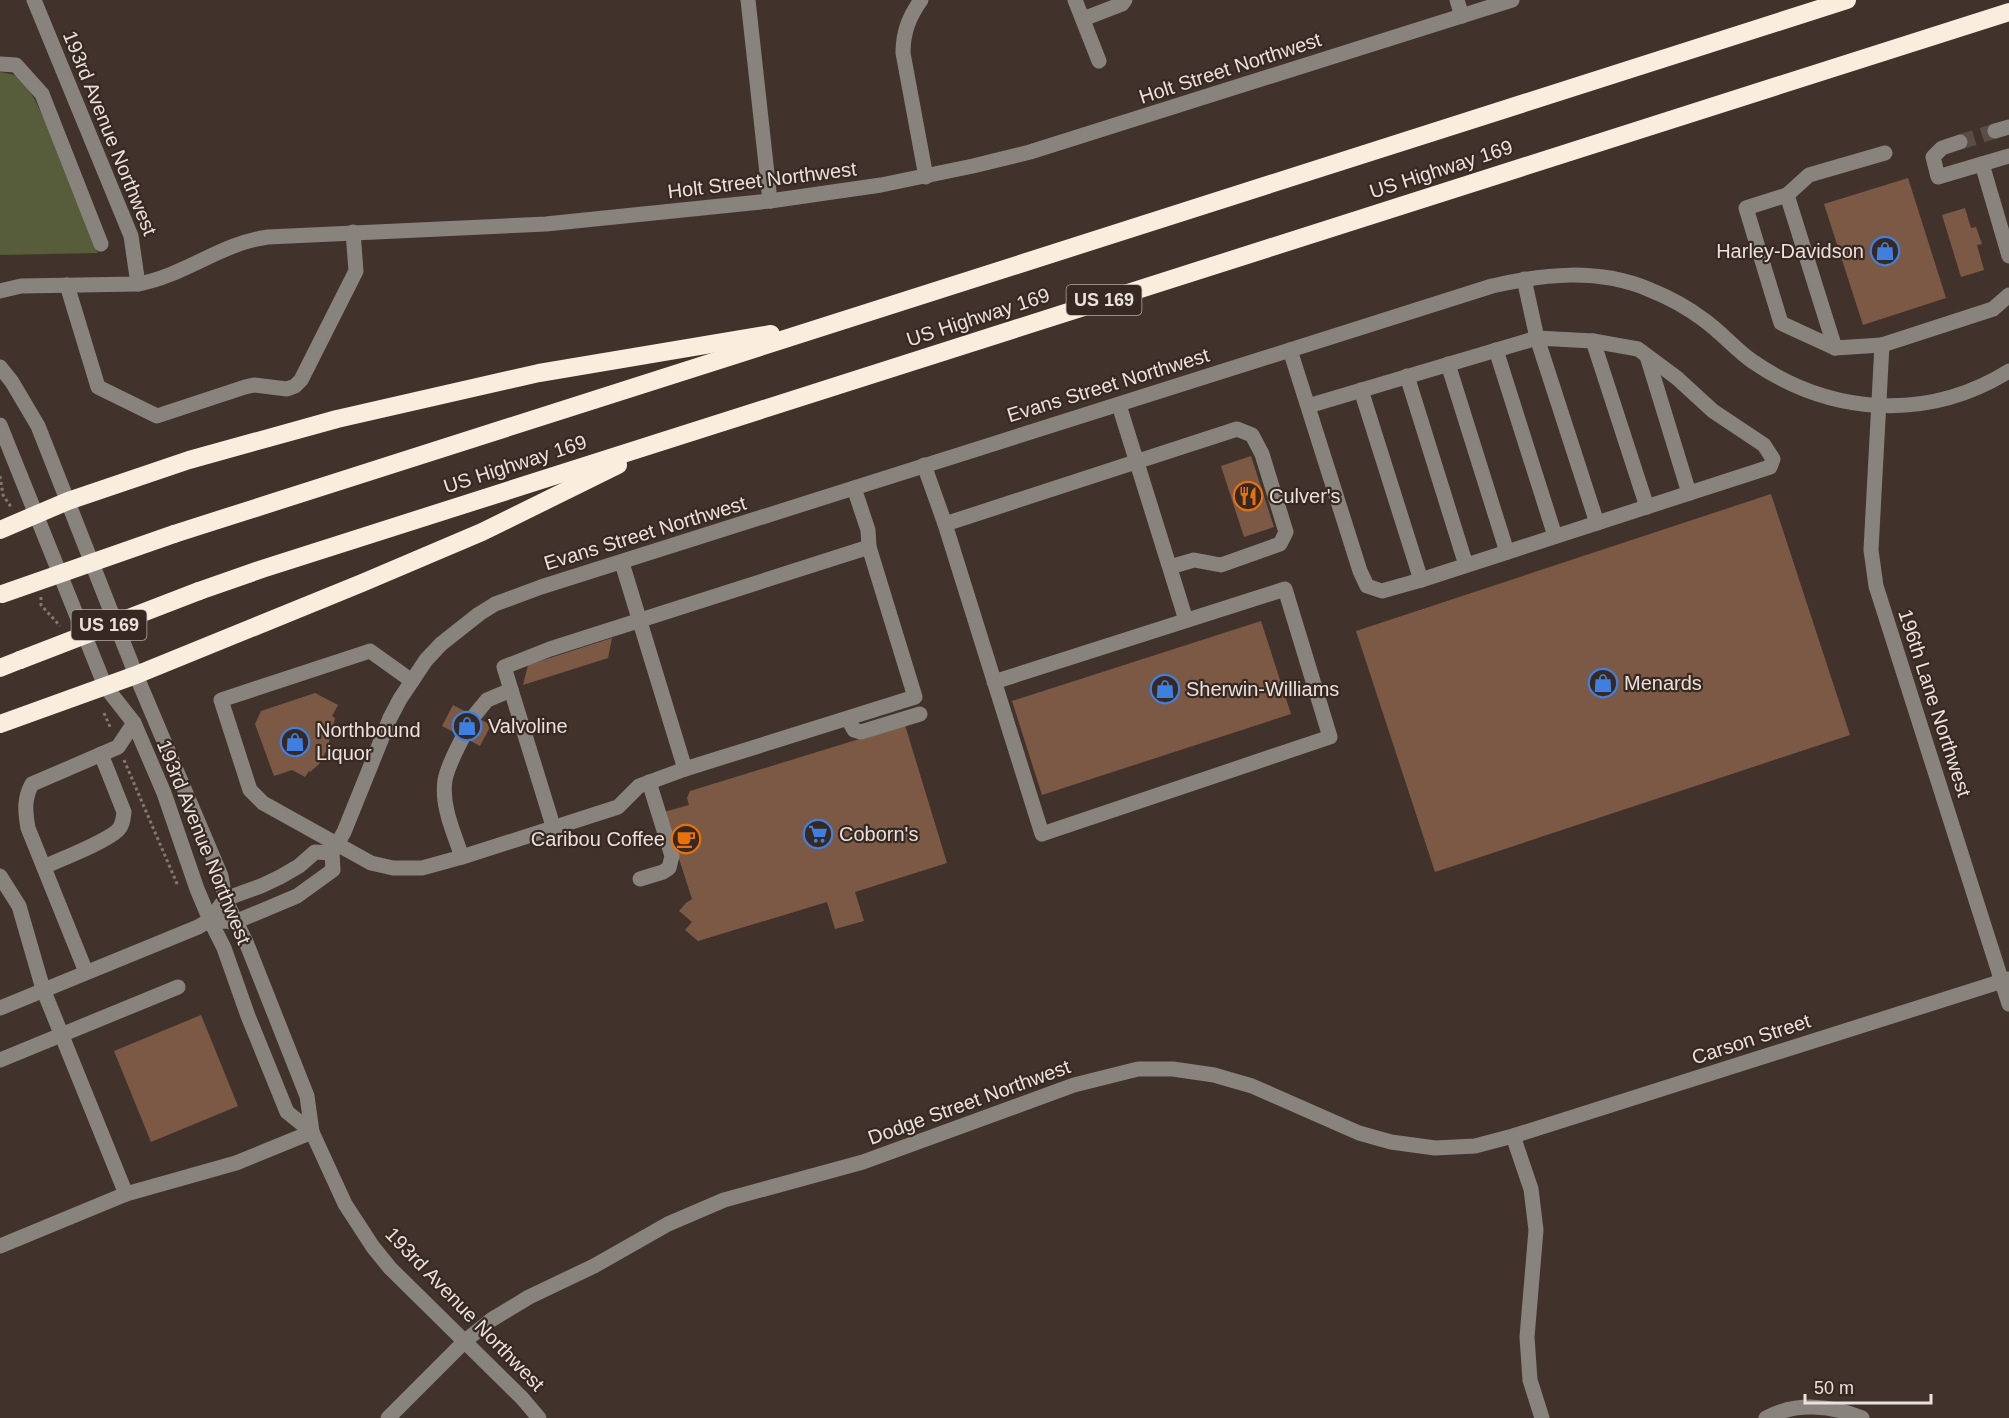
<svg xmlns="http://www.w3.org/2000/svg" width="2009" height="1418" font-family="Helvetica,sans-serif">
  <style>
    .green { fill: #575d3a }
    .building { fill: #7c5944 }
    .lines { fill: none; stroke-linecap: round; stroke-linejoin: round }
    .minor-tunnel { stroke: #5a4d46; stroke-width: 15; stroke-dasharray: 15 8; stroke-linecap: butt }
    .path { stroke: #847871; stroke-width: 3; stroke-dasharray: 3 3; stroke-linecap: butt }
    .minor { stroke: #88847d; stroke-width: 15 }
    .highway { stroke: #f9eede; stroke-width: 18 }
    .highway-bridge { stroke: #f9eede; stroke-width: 18 }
    .labels { text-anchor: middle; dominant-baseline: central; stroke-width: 4.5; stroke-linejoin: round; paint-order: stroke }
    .shield { fill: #372922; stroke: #b4aaa4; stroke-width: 1.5 }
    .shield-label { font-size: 18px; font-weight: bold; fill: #eae1dc }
    .street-label { font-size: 20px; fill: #eae1dc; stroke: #372922 }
    .poi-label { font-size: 20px; fill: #eae1dc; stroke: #372922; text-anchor: start }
  </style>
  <rect width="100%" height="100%" fill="#41332c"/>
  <!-- green -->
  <path class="green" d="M0,72C5,73 13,74 18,77C39,89 86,223 98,253L0,255Z"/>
  <!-- building -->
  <g class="building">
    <polygon points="1908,178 1946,298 1863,325 1824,204"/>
    <polygon points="1965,208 1971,228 1976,227 1982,244 1977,245 1984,270 1961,277 1942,215"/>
    <polygon points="1251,456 1274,527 1244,537 1221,466"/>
    <polygon points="1771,494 1850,735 1435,872 1356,631"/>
    <polygon points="1261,621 1291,714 1042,795 1012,701"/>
    <polygon points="612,638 608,658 523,685 528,665"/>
    <polygon points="315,693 338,705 332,716 335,718 327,750 319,764 310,772 309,771 305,777 292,770 274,776 255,724 261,711"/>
    <polygon points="453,705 491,725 480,746 442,726"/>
    <polygon points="905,725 947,863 855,892 864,921 835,929 827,902 698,941 685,930 692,922 679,911 686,903 692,899 664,812 689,805 687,798 690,791"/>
    <polygon points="201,1015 238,1106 151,1142 114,1051"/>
  </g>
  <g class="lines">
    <!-- minor-tunnel -->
    <g class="minor-tunnel">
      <polyline points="1960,142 1995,131"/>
      <polyline points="463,737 474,716"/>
    </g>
    <!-- path -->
    <g class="path">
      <polyline points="0,476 3,495 11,507"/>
      <polyline points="41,597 41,605 60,626"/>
      <polyline points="104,713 111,729"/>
      <polyline points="124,760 178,886"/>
    </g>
    <!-- minor -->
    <g class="minor">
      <polyline points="34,0 131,236 138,284"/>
      <polyline points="748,0 770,201"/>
      <path d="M921,0C909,17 903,32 903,53L926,177"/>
      <polyline points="1075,0 1099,61"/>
      <polyline points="1457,0 1462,16"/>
      <polyline points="1083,19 1122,4 1125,0"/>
      <polyline points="0,64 16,65 42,94 101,244"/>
      <polyline points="1995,131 2009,127"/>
      <polyline points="1960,142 1942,148 1933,157 1938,177 2009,156"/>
      <polyline points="1982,164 2009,256"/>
      <polyline points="1787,195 1835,348"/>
      <polyline points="1524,279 1537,338 1597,523"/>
      <polyline points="67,285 98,387 157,416 245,387 254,385 287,389 295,386 301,380 356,271 353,232"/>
      <path d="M0,291L21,286L138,284C184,276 221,243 268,237L546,224L770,201L881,185L973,166L1030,152L1512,0"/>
      <polyline points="2009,295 1993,309 1882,345 1871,550 1876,586 2009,1004"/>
      <polyline points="1593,341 1647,507"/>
      <polyline points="1882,345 1835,348 1781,323 1746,208 1787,195 1809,175 1885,153"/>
      <polyline points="1290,350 1360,571 1367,586 1382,591 1421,580 1770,467 1773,459 1764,445 1713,411 1677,378 1638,349 1593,341 1537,338 1308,406"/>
      <polyline points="1496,350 1555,536"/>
      <polyline points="1647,356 1689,493"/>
      <polyline points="1448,364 1507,552"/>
      <polyline points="0,367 12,382 38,426 136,675 221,876 225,899 246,942 307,1096 312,1132 345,1204 373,1247 390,1268 522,1398 539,1418"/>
      <polyline points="1407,376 1466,565"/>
      <polyline points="1361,390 1421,580"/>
      <polyline points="1119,405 1186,620"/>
      <polyline points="0,425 105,686 134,723 164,793 197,889 210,920 224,948 248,1016 287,1112 312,1132"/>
      <polyline points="924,465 945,524 1042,834 1330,737 1285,589 994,682"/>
      <polyline points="945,524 1237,429 1252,435 1262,454 1286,532 1280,544 1221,565 1194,560 1170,567"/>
      <polyline points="622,563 685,769"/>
      <polyline points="412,681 370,651 221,700 250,790 263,803 371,863 393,868 422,868 462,857 618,807 639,786 685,769 915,697 869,547 868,530 854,488"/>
      <polyline points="474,716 487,700 511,690"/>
      <polyline points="848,719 854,730 861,732 920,714"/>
      <polyline points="554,829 504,667 550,649 869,547"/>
      <path d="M462,857C454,833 441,806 445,780C448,765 456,751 463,737"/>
      <path d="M44,867C61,859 106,842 118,830C123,825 123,819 124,812L101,754"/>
      <polyline points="0,876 19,906 43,989 126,1194"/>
      <polyline points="640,879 663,872 669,868 672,856 649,782"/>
      <path d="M210,920L235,922L297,896L333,870L332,853L344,832L390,718L400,699L426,660L441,644L479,614L495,604L541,587L1492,286C1544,274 1597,268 1648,289C1668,297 1687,307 1704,320C1721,332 1735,349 1752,361C1830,415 1927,422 2009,371"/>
      <path d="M86,972L28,828C25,811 24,798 32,784L118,747L134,723"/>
      <polyline points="0,1008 198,927 210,920 225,899 261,886 280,877 299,866 315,852 332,853"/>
      <polyline points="0,1060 178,987"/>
      <polyline points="1513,1136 1531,1189 1536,1230 1527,1337 1530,1380 1542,1418"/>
      <polyline points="0,1246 126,1194 236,1163 312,1132"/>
      <polyline points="388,1418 465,1341 491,1320 529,1297 594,1266 668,1224 724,1200 863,1162 1074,1085 1138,1069 1173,1069 1214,1075 1252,1086 1359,1133 1391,1142 1435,1148 1475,1146 1513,1136 2009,979"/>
      <path d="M1766,1418C1795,1402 1832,1405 1862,1418"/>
    </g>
    <!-- highway -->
    <g class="highway">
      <polyline points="0,530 68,501 189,460 337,419 539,373 771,334"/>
      <polyline points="174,534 1847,0"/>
      <polyline points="199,591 262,569 2009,12"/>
      <polyline points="0,668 20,660"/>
      <polyline points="0,724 136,675 362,583 482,532 618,465"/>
    </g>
    <!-- highway-bridge -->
    <g class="highway-bridge">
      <polyline points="2,594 174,534"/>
      <polyline points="20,660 199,591"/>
    </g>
  </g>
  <!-- icons -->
  <defs>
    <g id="shop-ring" transform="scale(1.5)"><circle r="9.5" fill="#372922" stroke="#3f7fe0" stroke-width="1.5"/><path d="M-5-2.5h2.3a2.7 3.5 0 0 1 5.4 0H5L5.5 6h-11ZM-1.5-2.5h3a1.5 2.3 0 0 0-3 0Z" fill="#3f7fe0"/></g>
    <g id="restaurant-ring" transform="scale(1.5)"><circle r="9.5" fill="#372922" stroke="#e8710a" stroke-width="1.5"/><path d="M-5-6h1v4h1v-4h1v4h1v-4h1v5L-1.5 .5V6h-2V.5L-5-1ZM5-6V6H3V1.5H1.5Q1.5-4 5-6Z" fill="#e8710a"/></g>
    <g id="supermarket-ring" transform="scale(1.5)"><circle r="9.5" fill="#372922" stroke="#3f7fe0" stroke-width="1.5"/><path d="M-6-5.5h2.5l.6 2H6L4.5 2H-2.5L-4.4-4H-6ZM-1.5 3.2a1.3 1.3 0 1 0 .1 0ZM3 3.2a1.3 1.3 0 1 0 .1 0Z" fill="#3f7fe0"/></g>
    <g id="cafe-ring" transform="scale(1.5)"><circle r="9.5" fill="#372922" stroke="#e8710a" stroke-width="1.5"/><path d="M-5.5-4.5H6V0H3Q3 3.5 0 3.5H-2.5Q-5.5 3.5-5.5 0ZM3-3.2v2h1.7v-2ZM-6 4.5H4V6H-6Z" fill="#e8710a"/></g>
  </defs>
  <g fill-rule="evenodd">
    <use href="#shop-ring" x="1885" y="251"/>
    <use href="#restaurant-ring" x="1248" y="496"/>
    <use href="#shop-ring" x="1603" y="683"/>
    <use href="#shop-ring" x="1165" y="689"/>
    <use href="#shop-ring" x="467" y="726"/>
    <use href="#shop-ring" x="295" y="742"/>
    <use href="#supermarket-ring" x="818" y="834"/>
    <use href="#cafe-ring" x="686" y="839"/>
  </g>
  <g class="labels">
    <!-- shield labels -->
    <g class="shield">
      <rect x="1066.5" y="285" width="75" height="30" rx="4.5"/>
      <rect x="71.5" y="610" width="75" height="30" rx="4.5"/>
    </g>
    <g class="shield-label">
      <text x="1104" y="300">US 169</text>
      <text x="109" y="625">US 169</text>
    </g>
    <!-- street labels -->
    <g class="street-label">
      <text transform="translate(1230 68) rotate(-18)">Holt Street Northwest</text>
      <text transform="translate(110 133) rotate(68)">193rd Avenue Northwest</text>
      <text transform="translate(1441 169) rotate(-18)">US Highway 169</text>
      <text transform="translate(762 180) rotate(-7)">Holt Street Northwest</text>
      <text transform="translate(978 317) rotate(-18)">US Highway 169</text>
      <text transform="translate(1108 385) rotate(-17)">Evans Street Northwest</text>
      <text transform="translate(515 464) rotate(-18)">US Highway 169</text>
      <text transform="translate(645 533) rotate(-17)">Evans Street Northwest</text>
      <text transform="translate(1935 703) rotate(72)">196th Lane Northwest</text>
      <text transform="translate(204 842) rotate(68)">193rd Avenue Northwest</text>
      <text transform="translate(1751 1039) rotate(-18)">Carson Street</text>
      <text transform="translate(969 1102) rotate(-20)">Dodge Street Northwest</text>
      <text transform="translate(465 1309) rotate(46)">193rd Avenue Northwest</text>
    </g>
    <!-- poi labels -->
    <g class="poi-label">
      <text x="1864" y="251" text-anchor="end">Harley-Davidson</text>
      <text x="1269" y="496">Culver's</text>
      <text x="1624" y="683">Menards</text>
      <text x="1186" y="689">Sherwin-Williams</text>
      <text x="488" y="726">Valvoline</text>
      <text x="316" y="730">Northbound<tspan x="316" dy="23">Liquor</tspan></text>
      <text x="839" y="834">Coborn's</text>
      <text x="665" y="839" text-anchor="end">Caribou Coffee</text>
    </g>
  </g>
  <!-- scale -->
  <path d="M1805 1394v9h126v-9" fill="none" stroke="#eae1dc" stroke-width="3"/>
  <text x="1814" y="1394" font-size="18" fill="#eae1dc" stroke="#372922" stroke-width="4.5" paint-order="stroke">50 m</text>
</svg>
